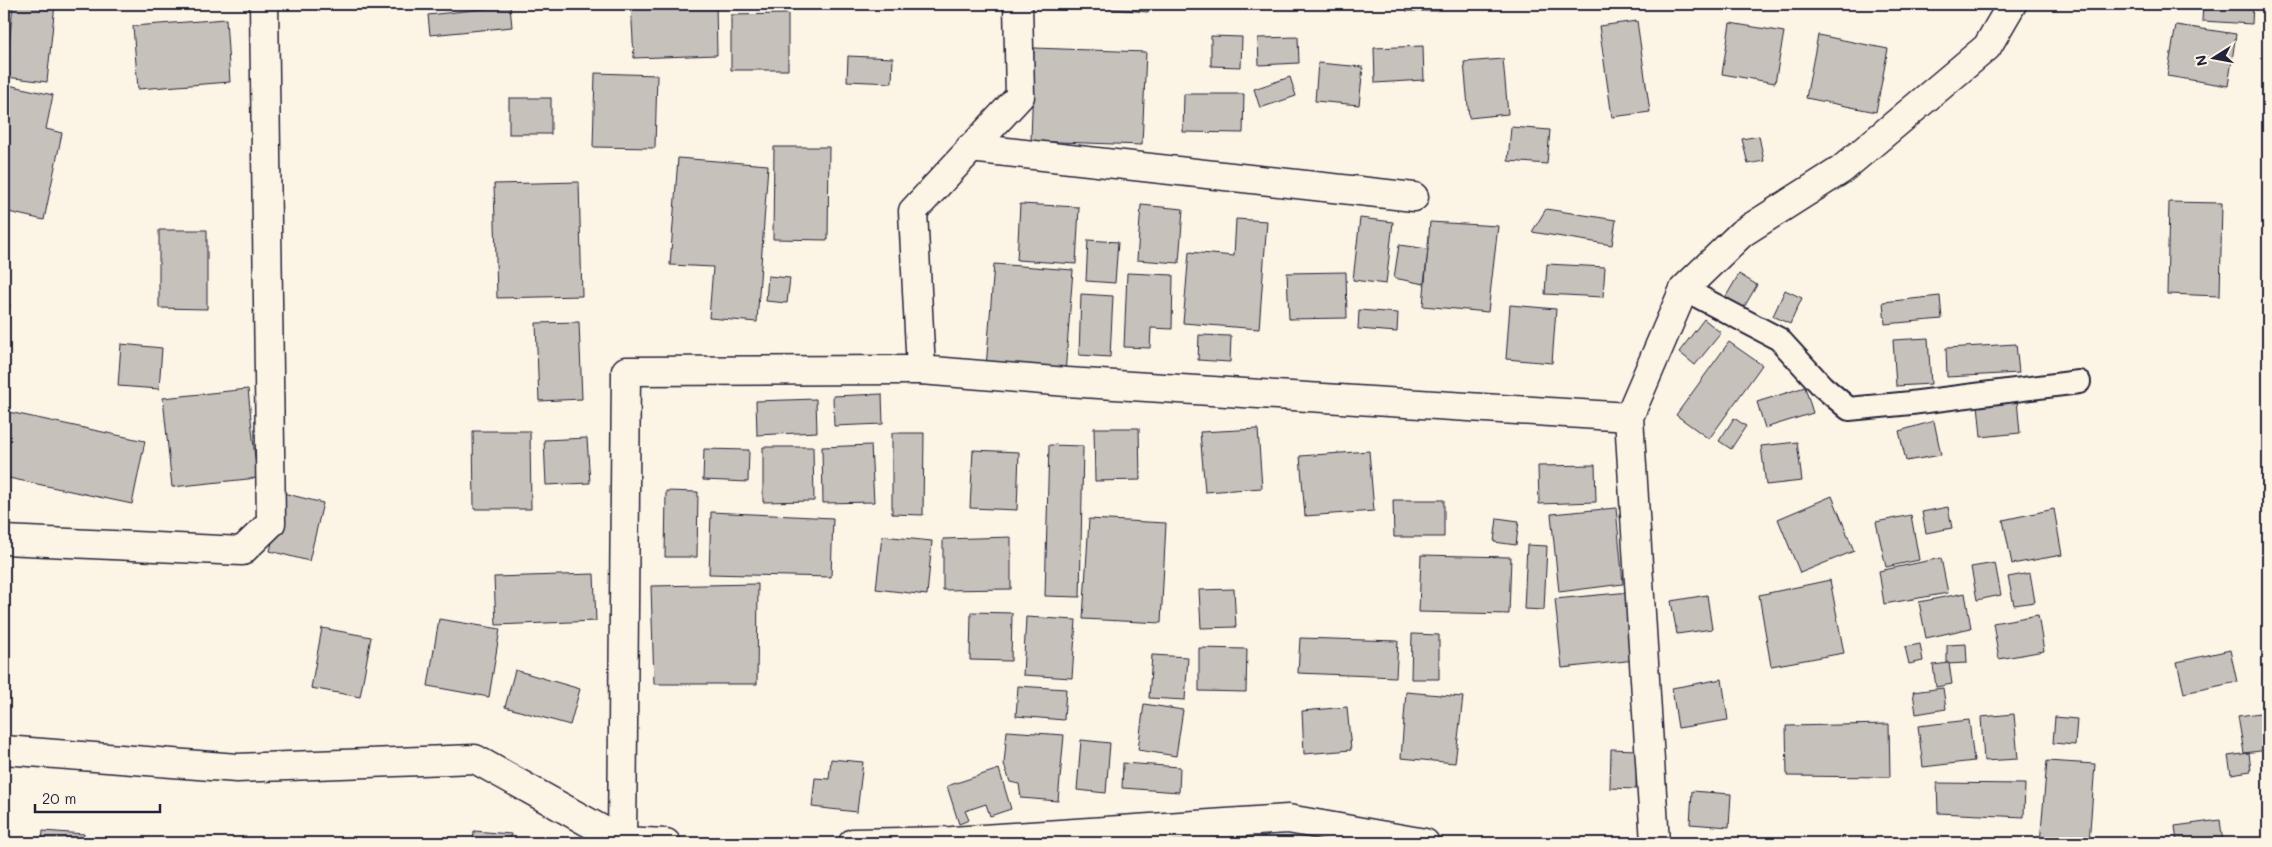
<svg xmlns="http://www.w3.org/2000/svg" width="2272" height="847" font-family="Mali,sans-serif">
  <style>
    .building { fill: #c6c1bb; stroke: #22223b }
    .lines { fill: none; stroke-linecap: round; stroke-linejoin: round }
    .service-casing { stroke: #22223b; stroke-width: 26 }
    .minor-casing { stroke: #22223b; stroke-width: 31 }
    .service { stroke: #fcf5e5; stroke-width: 22 }
    .minor { stroke: #fcf5e5; stroke-width: 28 }
  </style>
  <rect width="100%" height="100%" fill="#fcf5e5"/>
  <filter id="ink" filterUnits="userSpaceOnUse"><feTurbulence type="fractalNoise" baseFrequency=".02" numOctaves="2"/><feDisplacementMap in="SourceGraphic" scale="10" xChannelSelector="R" yChannelSelector="G"/><feConvolveMatrix kernelMatrix="1 2 1 2 8 2 1 2 1" color-interpolation-filters="sRGB"/></filter>
  <g filter="url(#ink)">
    <!-- building -->
    <g class="building">
      <polygon points="13,4 55,4 47,82 6,77"/>
      <polygon points="631,4 716,4 717,55 634,58"/>
      <polygon points="1055,4 1149,4 1148,12"/>
      <rect x="1407" y="4" width="30" height="7"/>
      <polygon points="2203,4 2253,4 2252,24 2202,21"/>
      <polygon points="510,6 512,27 430,35 428,15"/>
      <polygon points="788,14 788,70 731,70 731,15"/>
      <polygon points="226,19 230,82 138,89 133,26"/>
      <polygon points="1637,21 1650,112 1612,117 1599,26"/>
      <polygon points="1730,23 1784,32 1775,83 1722,74"/>
      <polygon points="2176,25 2236,34 2228,86 2167,76"/>
      <polygon points="1818,35 1888,49 1876,112 1806,98"/>
      <polygon points="1211,36 1242,37 1241,67 1211,66"/>
      <polygon points="1298,37 1299,63 1259,65 1258,38"/>
      <polygon points="1423,46 1424,80 1375,83 1374,48"/>
      <polygon points="1034,48 1146,52 1142,145 1031,141"/>
      <polygon points="848,56 893,58 892,83 847,81"/>
      <polygon points="1503,59 1508,114 1469,118 1464,62"/>
      <polygon points="1318,63 1363,67 1359,105 1315,101"/>
      <polygon points="595,73 657,75 655,148 593,147"/>
      <polygon points="1290,77 1296,96 1260,108 1254,89"/>
      <polygon points="4,84 53,95 46,129 62,133 44,220 4,211"/>
      <polygon points="1184,94 1244,94 1243,133 1183,132"/>
      <rect x="509" y="98" width="42" height="36"/>
      <polygon points="1511,127 1550,130 1547,164 1508,161"/>
      <polygon points="1759,136 1764,161 1748,164 1742,139"/>
      <polygon points="774,147 829,147 828,240 773,239"/>
      <polygon points="678,158 768,165 757,322 709,318 713,267 670,265"/>
      <polygon points="579,182 582,296 497,298 494,184"/>
      <polygon points="2169,202 2222,203 2220,296 2167,294"/>
      <polygon points="1020,204 1079,207 1076,264 1017,260"/>
      <polygon points="1141,205 1183,209 1179,263 1137,260"/>
      <polygon points="1546,209 1616,220 1612,245 1532,232"/>
      <polygon points="1360,218 1393,222 1386,284 1353,280"/>
      <polygon points="1236,219 1267,221 1259,329 1183,323 1189,252 1234,256"/>
      <polygon points="1430,222 1498,226 1488,312 1423,306"/>
      <polygon points="159,230 207,230 207,309 159,308"/>
      <polygon points="1088,240 1118,242 1115,283 1086,281"/>
      <polygon points="1399,245 1428,249 1424,284 1394,278"/>
      <polygon points="994,264 1073,270 1065,374 986,368"/>
      <polygon points="1547,264 1605,267 1603,297 1545,294"/>
      <polygon points="1346,272 1347,318 1289,319 1287,273"/>
      <polygon points="1127,273 1173,275 1172,329 1151,328 1150,348 1124,347"/>
      <polygon points="1739,274 1757,285 1743,309 1725,298"/>
      <polygon points="768,276 790,278 787,303 766,301"/>
      <polygon points="1785,290 1802,298 1790,324 1773,316"/>
      <polygon points="1081,294 1113,296 1110,357 1079,355"/>
      <polygon points="1940,296 1942,319 1885,324 1883,302"/>
      <polygon points="4,303 10,304 4,345"/>
      <polygon points="1510,305 1556,309 1552,363 1506,359"/>
      <polygon points="1359,310 1398,313 1397,332 1358,329"/>
      <polygon points="1704,319 1721,333 1695,365 1679,352"/>
      <polygon points="579,322 582,399 539,401 536,323"/>
      <polygon points="1199,335 1231,336 1230,362 1198,360"/>
      <polygon points="1928,338 1931,384 1896,386 1893,340"/>
      <polygon points="1729,342 1762,365 1709,439 1676,415"/>
      <polygon points="121,344 162,348 159,389 118,386"/>
      <polygon points="2016,344 2019,373 1947,377 1946,348"/>
      <polygon points="1805,387 1813,413 1765,428 1757,402"/>
      <polygon points="248,389 257,478 172,487 163,398"/>
      <polygon points="882,394 883,424 834,426 833,396"/>
      <polygon points="816,399 817,432 757,435 756,401"/>
      <polygon points="2017,400 2020,433 1981,437 1978,404"/>
      <polygon points="4,411 145,441 132,504 4,477"/>
      <polygon points="1734,418 1746,426 1731,449 1719,441"/>
      <polygon points="1934,421 1941,455 1906,461 1899,431"/>
      <polygon points="1094,428 1139,428 1140,480 1095,481"/>
      <polygon points="1258,429 1262,488 1205,492 1200,432"/>
      <polygon points="473,431 530,431 531,509 474,509"/>
      <polygon points="892,433 924,433 923,515 892,514"/>
      <polygon points="587,438 590,483 546,485 544,440"/>
      <polygon points="1797,442 1802,481 1766,485 1761,446"/>
      <polygon points="871,445 874,502 823,503 822,447"/>
      <polygon points="1049,445 1083,446 1080,597 1045,596"/>
      <polygon points="763,447 813,447 814,501 763,502"/>
      <polygon points="704,449 749,450 748,482 703,480"/>
      <polygon points="2266,449 2268,449 2268,483 2267,483"/>
      <polygon points="973,450 1019,452 1017,510 970,508"/>
      <polygon points="1369,451 1374,511 1305,516 1300,456"/>
      <polygon points="1595,465 1596,502 1539,504 1538,466"/>
      <polygon points="666,491 698,492 697,557 665,557"/>
      <polygon points="283,493 323,503 309,561 270,551"/>
      <polygon points="1832,496 1854,551 1800,573 1778,519"/>
      <polygon points="1393,500 1444,500 1444,537 1394,537"/>
      <polygon points="1948,507 1952,528 1926,533 1922,512"/>
      <polygon points="1616,508 1623,584 1559,592 1551,514"/>
      <polygon points="2054,509 2062,555 2012,564 2003,520"/>
      <polygon points="711,512 833,518 831,577 709,574"/>
      <polygon points="1911,515 1919,560 1886,567 1876,522"/>
      <polygon points="1497,518 1519,521 1516,545 1494,542"/>
      <polygon points="1089,519 1166,523 1161,623 1083,619"/>
      <polygon points="882,536 932,541 927,595 876,589"/>
      <polygon points="1011,537 1011,589 943,590 943,539"/>
      <polygon points="1527,545 1547,546 1544,610 1524,609"/>
      <polygon points="1421,555 1511,557 1509,614 1419,612"/>
      <polygon points="1941,558 1948,593 1884,604 1879,571"/>
      <polygon points="1995,563 2001,595 1977,600 1971,567"/>
      <polygon points="2030,573 2035,602 2014,605 2008,577"/>
      <polygon points="594,574 596,621 496,625 494,577"/>
      <polygon points="1830,580 1844,653 1771,666 1759,595"/>
      <polygon points="758,584 757,684 654,684 651,586"/>
      <polygon points="1234,589 1236,627 1201,628 1199,590"/>
      <polygon points="1630,592 1635,660 1562,668 1555,599"/>
      <polygon points="1965,593 1971,628 1926,638 1919,602"/>
      <polygon points="1707,595 1712,629 1677,634 1671,601"/>
      <polygon points="971,612 1012,613 1011,661 970,660"/>
      <polygon points="2038,615 2044,651 1999,659 1993,623"/>
      <polygon points="1026,617 1076,620 1072,678 1023,675"/>
      <polygon points="439,619 500,629 489,697 428,686"/>
      <polygon points="322,628 371,637 360,697 311,688"/>
      <polygon points="1412,634 1439,635 1439,679 1411,679"/>
      <polygon points="1300,638 1398,641 1396,677 1298,673"/>
      <polygon points="1920,644 1923,661 1909,664 1905,647"/>
      <polygon points="1966,644 1967,663 1947,664 1947,645"/>
      <polygon points="1199,648 1247,649 1246,692 1199,691"/>
      <polygon points="2230,650 2237,682 2184,693 2177,662"/>
      <polygon points="1152,655 1188,657 1185,700 1149,698"/>
      <polygon points="1949,663 1952,684 1936,687 1933,665"/>
      <polygon points="515,670 580,689 570,725 505,707"/>
      <polygon points="1722,679 1728,720 1678,728 1672,688"/>
      <polygon points="1018,686 1066,689 1064,720 1016,716"/>
      <polygon points="1943,688 1946,709 1916,714 1913,692"/>
      <polygon points="1406,692 1463,697 1455,763 1401,758"/>
      <polygon points="1144,704 1183,710 1176,756 1138,750"/>
      <polygon points="1347,707 1351,750 1304,754 1302,711"/>
      <polygon points="2268,712 2268,750 2244,753 2238,716"/>
      <polygon points="2014,714 2018,759 1984,761 1981,717"/>
      <polygon points="2055,717 2077,719 2075,745 2053,743"/>
      <polygon points="1969,720 1974,761 1923,767 1918,726"/>
      <polygon points="1889,724 1890,777 1787,776 1786,726"/>
      <polygon points="1007,731 1064,735 1058,801 1021,798 1019,784 1010,782 1004,764"/>
      <polygon points="1081,740 1110,743 1106,793 1077,790"/>
      <polygon points="1611,749 1637,750 1636,789 1610,788"/>
      <polygon points="2249,753 2251,771 2231,774 2228,756"/>
      <polygon points="831,759 863,762 857,812 812,807 815,778 829,779"/>
      <polygon points="2047,761 2095,764 2089,843 2040,843"/>
      <polygon points="1123,763 1180,767 1179,792 1122,788"/>
      <polygon points="999,769 1011,809 990,816 986,804 965,811 969,820 959,824 947,786"/>
      <polygon points="1937,783 2025,784 2024,817 1938,813"/>
      <polygon points="1692,791 1731,794 1729,827 1690,824"/>
      <polygon points="4,809 10,809 9,843 4,843"/>
      <polygon points="2220,820 2223,843 2177,843 2175,826"/>
      <polygon points="43,831 84,834 83,843 42,843"/>
      <polygon points="474,831 511,834 510,843 473,843"/>
      <polygon points="275,841 275,843 230,843"/>
    </g>
    <g class="lines">
      <!-- service casing -->
      <g class="service-casing">
        <polyline id="service" points="1684,289 1779,339 1822,386 1849,409 1911,403 2079,382"/>
      </g>
      <!-- minor casing -->
      <g class="minor-casing">
        <g id="minor">
          <polyline points="1018,4 1020,96 913,211 921,370 1067,382 1629,417"/>
          <polyline points="970,148 1414,197"/>
          <polyline points="4,540 242,551 271,523 264,4"/>
          <polyline points="4,750 237,768 475,759 622,841 666,843"/>
          <polyline points="622,843 626,371 921,370"/>
          <polyline points="853,843 952,841 1288,819 1425,843"/>
          <polyline points="1655,843 1629,417 1684,289 1742,233 1841,170 1987,47 2012,4"/>
        </g>
      </g>
      <!-- service -->
      <use href="#service" class="service"/>
      <!-- minor -->
      <use href="#minor" class="minor"/>
    </g>
  </g>
  <!-- margin -->
  <rect width="2272" height="847" fill="none" stroke="#fcf5e5" stroke-width="20"/>
  <rect x="10" y="10" width="2252" height="827" fill="none" stroke="#22223b" stroke-width="2" filter="url(#ink)"/>
  <!-- north arrow -->
  <g transform="translate(2214 58) rotate(259)" stroke="#fcf5e5" stroke-width="4" paint-order="stroke">
  <path d="M0-4L9 19L0 12L-9 19Z" fill="#22223b"/>
  <text y="-8" font-size="14" font-weight="bold" text-anchor="middle" fill="#22223b">N</text>
  </g>
  <!-- scale -->
  <path d="M35 804v8h125v-8" fill="none" stroke="#22223b" stroke-width="2.5"/>
  <text x="42" y="804" font-size="15" fill="#22223b" stroke="#fcf5e5" stroke-width="4" paint-order="stroke">20 m</text>
</svg>
